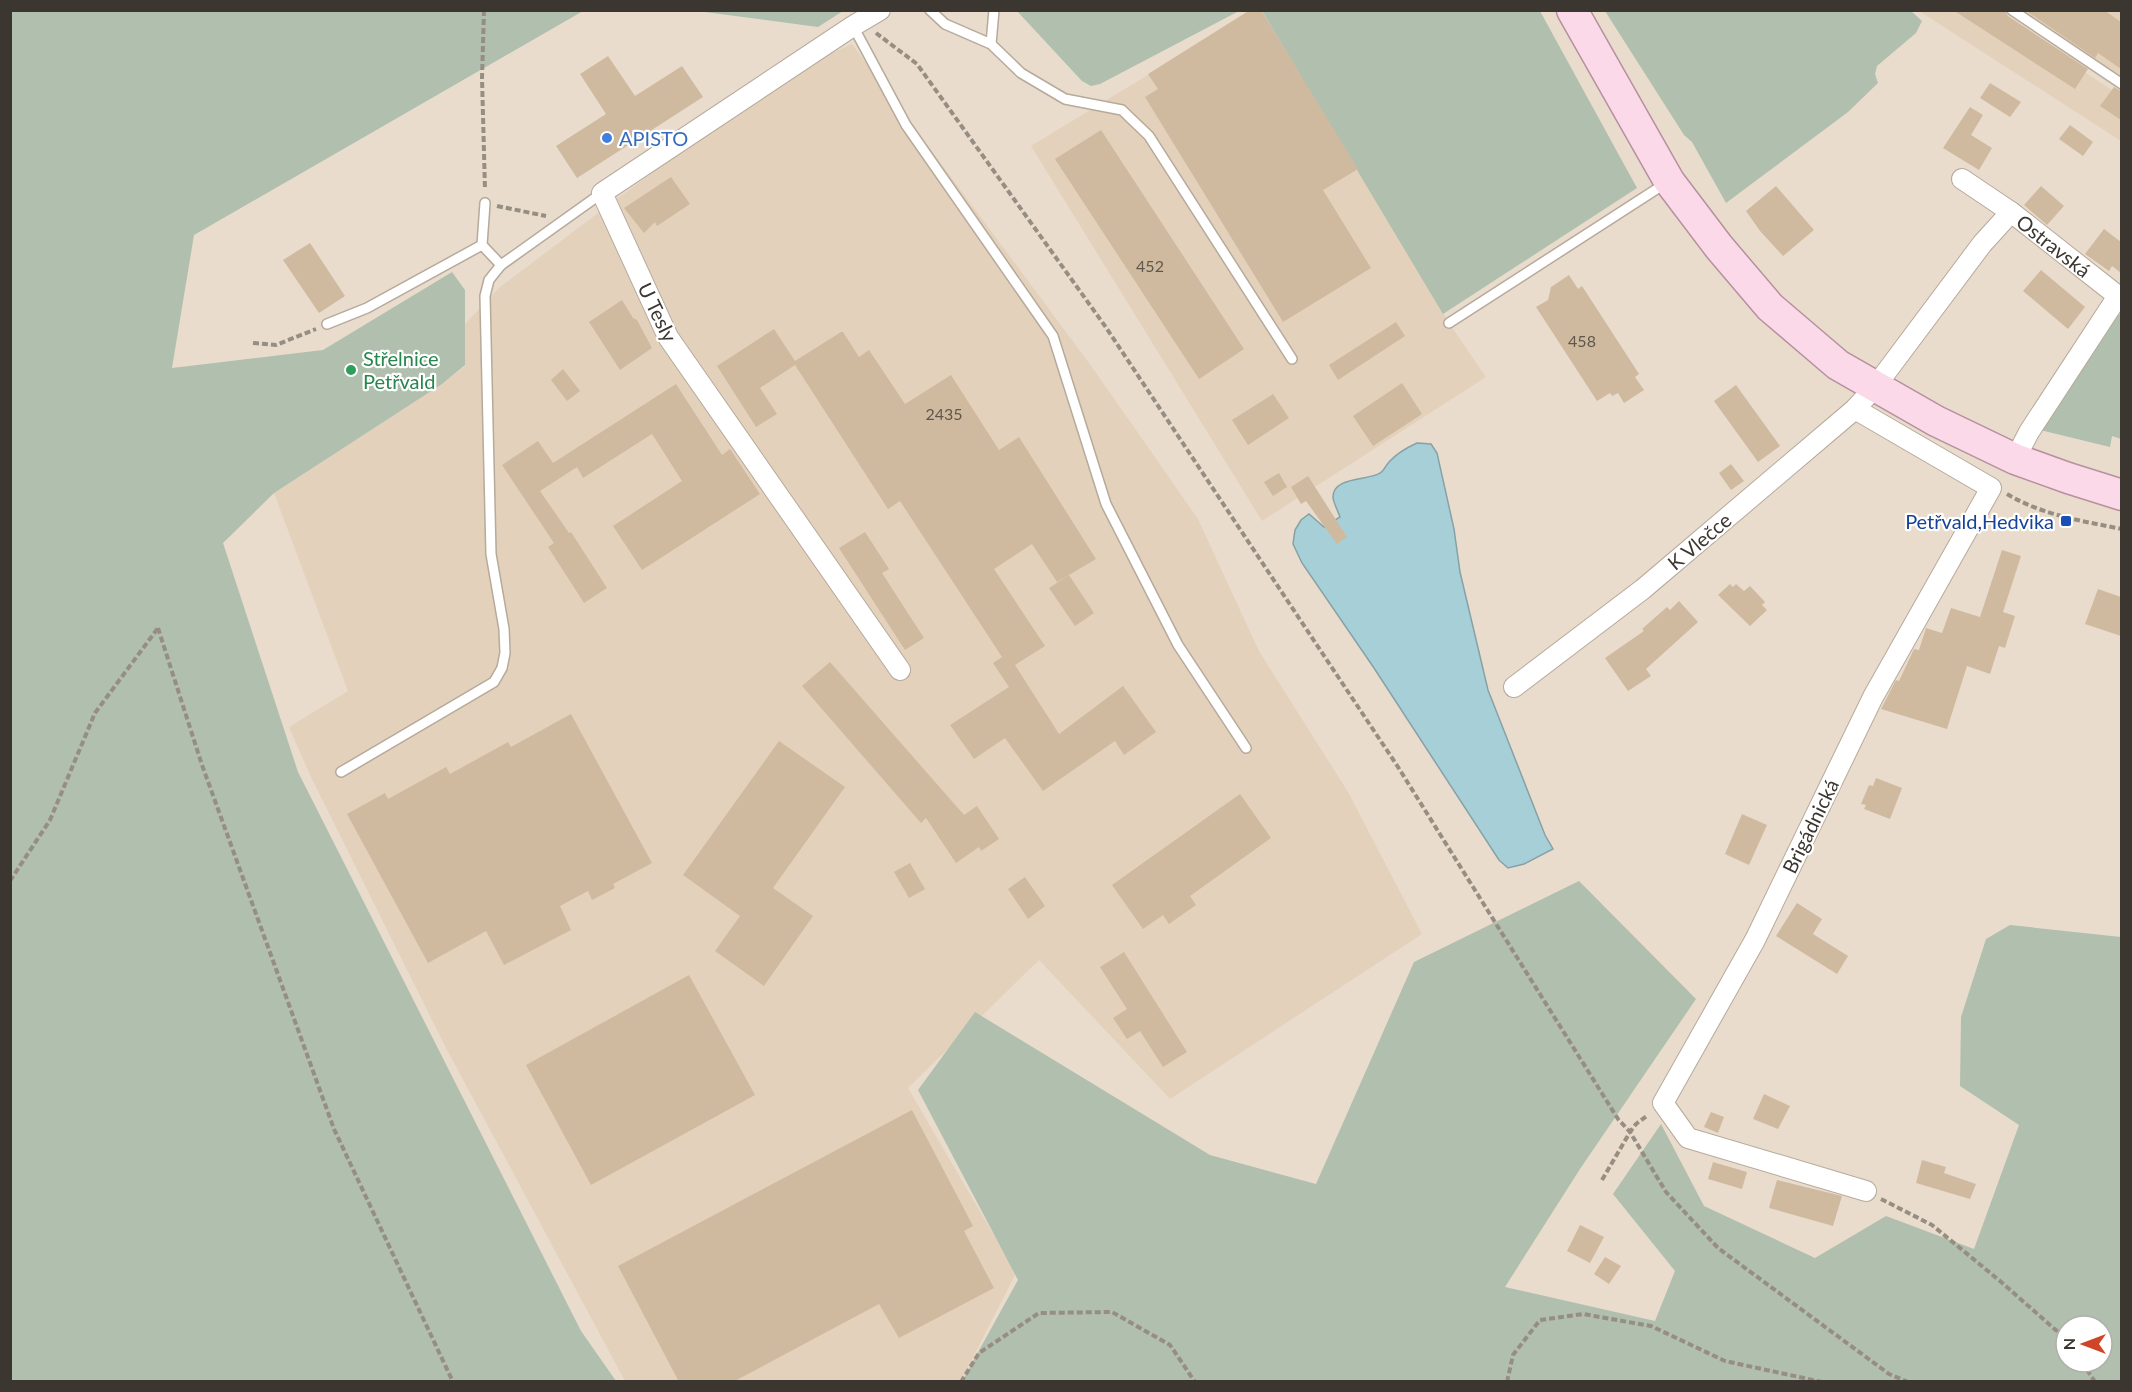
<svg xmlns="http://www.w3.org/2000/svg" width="2132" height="1392" font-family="Lato,sans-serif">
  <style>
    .built { fill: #e3d1bb }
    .green { fill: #b0bfae; fill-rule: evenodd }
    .water { fill: #a7cfd8; stroke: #87a1a6; stroke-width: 1.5 }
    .building { fill: #d0ba9f }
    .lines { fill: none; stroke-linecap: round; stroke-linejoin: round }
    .lane-casing { stroke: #b6aa9b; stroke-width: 12 }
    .street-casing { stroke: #b6aa9b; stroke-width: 22 }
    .primary-casing { stroke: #b6909e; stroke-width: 33 }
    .path { stroke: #978e83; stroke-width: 4; stroke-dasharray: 6 3; stroke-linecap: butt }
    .lane { stroke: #fff; stroke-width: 9 }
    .street { stroke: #fff; stroke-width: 20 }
    .primary { stroke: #fbd9e8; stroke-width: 30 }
    .shop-dot { fill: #3f7fe0; stroke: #fff; stroke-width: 2 }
    .leisure-dot { fill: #2e9e5b; stroke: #fff; stroke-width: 2 }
    .transit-dot { fill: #1a4fb4; stroke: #fff; stroke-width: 2 }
    .labels { text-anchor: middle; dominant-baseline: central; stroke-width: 4.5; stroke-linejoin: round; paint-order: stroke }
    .number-label { font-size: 16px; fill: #60574c }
    .shop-label { font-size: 20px; fill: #366cbe; stroke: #fff; text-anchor: start }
    .street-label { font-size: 20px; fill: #3b3630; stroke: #fff }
    .leisure-label { font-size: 20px; fill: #27864d; stroke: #fff; text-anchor: start }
    .transit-label { font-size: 20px; fill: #164399; stroke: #fff; text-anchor: end }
  </style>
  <rect width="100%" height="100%" fill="#e9dccd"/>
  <!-- built -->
  <g class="built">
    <polygon points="1253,11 1262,11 1449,323 1486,377 1262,521 1031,146"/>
    <polygon points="1919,11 1991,11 2121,96 2121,141"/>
    <polygon points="2019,11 2121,11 2121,77"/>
    <polygon points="852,44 1092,367 1198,519 1259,651 1348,792 1422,934 1170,1099 1039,960 908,1088 1016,1273 961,1381 625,1381 446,1048 310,775 289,727 348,691 274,493 442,384 465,366 465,324 500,287 618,198 794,70"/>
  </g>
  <!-- green -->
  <g class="green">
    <polygon points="10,11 583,11 194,235 172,368 323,350 452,272 465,290 465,365 442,384 274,493 223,543 298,772 581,1331 616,1381 11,1381"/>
    <polygon points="697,11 843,11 818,27"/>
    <polygon points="1017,11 1239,11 1100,84 1091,86 1082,81"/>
    <polygon points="1262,11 1540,11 1637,188 1443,314"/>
    <polygon points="1911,11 1922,21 1916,33 1877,66 1875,74 1878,83 1848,112 1726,203 1692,142 1684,135 1605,11"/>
    <polygon points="2114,313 2121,315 2121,439 2112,436 2110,447 2036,429"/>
    <path d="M1579,881L1696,999L1580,1169L1505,1287L1655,1321L1675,1271L1613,1194L1661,1124L1704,1206L1815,1258L1886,1216L1974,1249L2019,1125L1960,1086L1961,1017L1986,939L2010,925L2121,937V1381H962L1018,1280L918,1090L975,1012L1210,1155L1316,1184L1414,962ZM2066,1326H2102V1362H2066Z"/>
  </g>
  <!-- water -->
  <path class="water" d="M1417,443L1431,444L1437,453L1454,529L1460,572L1488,690L1545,835L1553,849L1524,864L1508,868L1499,860L1374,668L1302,563L1293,544L1295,530L1301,520L1309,514L1324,527L1340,517C1338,511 1334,504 1333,498C1332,476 1369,481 1380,473C1384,471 1386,465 1389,462C1397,453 1406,448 1417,443Z"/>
  <!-- building -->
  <g class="building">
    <polygon points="1250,10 1261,10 1358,169 1323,190 1371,268 1283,322 1145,97 1158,89 1148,74"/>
    <polygon points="1953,10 2005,10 2008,16 2088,69 2075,89"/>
    <polygon points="2025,10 2104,10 2121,22 2121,69 2098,53 2095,58"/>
    <polygon points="608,56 635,96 682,66 703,97 577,178 556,146 606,114 580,74"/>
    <polygon points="1990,83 2021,102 2010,117 1980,98"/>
    <polygon points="2114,87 2121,91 2121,120 2100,106"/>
    <polygon points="1970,107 1983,115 1971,135 1992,148 1979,170 1943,148"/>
    <polygon points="2070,125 2093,142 2083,156 2059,139"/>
    <polygon points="1101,130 1244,349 1199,379 1055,159"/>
    <polygon points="671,177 690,204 657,226 655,222 644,233 624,208"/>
    <polygon points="1776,186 1814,230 1783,256 1760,231 1746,211"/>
    <polygon points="2041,186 2064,206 2047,225 2024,205"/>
    <polygon points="2104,229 2121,242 2121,273 2112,266 2109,271 2085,254"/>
    <polygon points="310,243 345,296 319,313 283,260"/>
    <polygon points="2041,270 2085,307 2068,329 2023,291"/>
    <polygon points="1569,275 1578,289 1582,286 1639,374 1635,377 1644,390 1624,403 1618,393 1612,396 1610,393 1597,401 1536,307 1548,300 1551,287"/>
    <polygon points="622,300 633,318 637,320 652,348 620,370 589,322"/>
    <polygon points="1396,322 1405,336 1338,380 1329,365"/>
    <polygon points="774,329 795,361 841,332 843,332 859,357 869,350 905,404 951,375 999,450 1019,437 1096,559 1057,582 1032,544 994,569 1045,646 1015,665 1059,734 1123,686 1156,732 1124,755 1115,741 1043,791 1005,738 974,759 950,725 1009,687 993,663 1002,657 900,501 888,509 795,365 760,388 777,414 756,427 717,366"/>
    <polygon points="563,369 580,391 567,401 551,380"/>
    <polygon points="1402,383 1422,414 1373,446 1353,416"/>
    <polygon points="676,384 722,455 730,449 760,494 642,570 613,526 682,481 652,434 583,478 577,467 540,491 569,533 571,532 607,588 584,603 548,547 554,543 502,465 538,441 553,463"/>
    <polygon points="1736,385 1780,446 1758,462 1714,401"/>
    <polygon points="1273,394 1289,418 1248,445 1232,420"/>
    <polygon points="1731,464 1744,481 1731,490 1719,473"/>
    <polygon points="1279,473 1287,487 1273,496 1264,482"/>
    <polygon points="1308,476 1347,537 1337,544 1306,501 1301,504 1291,487"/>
    <polygon points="865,532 889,569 882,573 924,638 905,650 839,548"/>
    <polygon points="2002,550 2021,556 2003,612 2015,616 2005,648 1999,646 1990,674 1967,666 1947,729 1881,709 1896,680 1899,681 1914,649 1919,650 1926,628 1942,633 1951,608 1980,617"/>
    <polygon points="1069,575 1094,613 1075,626 1049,588"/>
    <polygon points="1730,584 1733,587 1736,584 1744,591 1750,586 1765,602 1762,605 1767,610 1750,626 1718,595"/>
    <polygon points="2098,589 2121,597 2121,636 2085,624"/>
    <polygon points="1679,601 1698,622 1646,669 1651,676 1628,691 1605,658 1644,631 1642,629 1667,607 1670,610"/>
    <polygon points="830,662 964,815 977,806 999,839 981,851 979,847 956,863 926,818 921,823 802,686"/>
    <polygon points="571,714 652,863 613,884 615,888 592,900 588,891 560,906 571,930 504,965 486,931 428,963 347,814 385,793 388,799 446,767 450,774 508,742 511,747"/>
    <polygon points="779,741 845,787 773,888 813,916 764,986 715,951 740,916 683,875"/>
    <polygon points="1876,778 1902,788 1890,819 1864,809 1866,805 1861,804 1869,785 1873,786"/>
    <polygon points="1240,794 1271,838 1190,896 1196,905 1169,924 1163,915 1143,929 1112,885"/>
    <polygon points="1742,814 1767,825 1749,865 1725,854"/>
    <polygon points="910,863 925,889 909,898 894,872"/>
    <polygon points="1025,877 1045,906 1028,919 1008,889"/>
    <polygon points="1797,903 1822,919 1813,934 1848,956 1837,974 1776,936"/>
    <polygon points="1124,952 1187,1052 1163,1067 1140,1031 1127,1039 1113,1018 1127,1009 1100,967"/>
    <polygon points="689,975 755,1095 591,1185 526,1065"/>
    <polygon points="1764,1094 1790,1106 1778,1129 1753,1119"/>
    <polygon points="912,1110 973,1226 964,1231 994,1288 899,1338 879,1304 733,1382 679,1382 618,1266"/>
    <polygon points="1711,1112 1724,1117 1718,1133 1704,1127"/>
    <polygon points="1922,1160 1946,1167 1944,1173 1976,1184 1970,1199 1916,1183"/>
    <polygon points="1713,1162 1747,1172 1742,1189 1708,1179"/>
    <polygon points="1777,1180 1842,1196 1833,1226 1769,1208"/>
    <polygon points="1580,1225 1604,1237 1590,1263 1567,1251"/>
    <polygon points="1605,1257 1621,1266 1609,1284 1594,1274"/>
  </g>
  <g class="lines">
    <!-- lane casing -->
    <g class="lane-casing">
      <g id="lane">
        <polyline points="930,10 945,24 991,44 1021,73 1065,99 1122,110 1149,136 1292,359"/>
        <polyline points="2012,10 2122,84"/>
        <polyline points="853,26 906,125 1053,336 1106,504 1178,645 1246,748"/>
        <polyline points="991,44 994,10"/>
        <polyline points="485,203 482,245 501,265"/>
        <polyline points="1449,323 1666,183"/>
        <polyline points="327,324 367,308 482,245"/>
        <polyline points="341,772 494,682 502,668 505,653 504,629 491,554 485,296 489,280 501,265 602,193"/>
      </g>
    </g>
    <!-- street casing -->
    <g class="street-casing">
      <g id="street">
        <polyline points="880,10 853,26 602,193 668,337 900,670"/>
        <polyline points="1962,179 2011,212"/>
        <polyline points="1855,409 1991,488 1873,697 1755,940 1663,1103 1688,1138 1866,1191"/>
        <path id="s1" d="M1514,687L1643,589L1855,409L1875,387L1982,244L2011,212L2118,296L2029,432L2015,459"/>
      </g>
    </g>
    <!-- primary casing -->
    <g class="primary-casing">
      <polyline id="primary" points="1572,10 1669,181 1719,247 1770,307 1838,365 1936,421 2015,459 2068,478 2122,495"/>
    </g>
    <!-- path -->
    <g class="path">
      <polyline points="484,10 482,78 485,190"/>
      <polyline points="876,33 917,64 1105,326 1398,767 1618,1119 1630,1132 1666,1192 1718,1248 1889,1374 1908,1382"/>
      <polyline points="497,206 546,216"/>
      <polyline points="253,343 276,345 316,329"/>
      <path d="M2007,494C2042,515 2082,521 2122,529"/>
      <polyline points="158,628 202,765 334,1129 453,1382"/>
      <polyline points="10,881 50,820 95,713 158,628"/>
      <polyline points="1602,1180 1630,1132 1636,1124 1648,1115"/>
      <polyline points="1881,1199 1932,1225 2000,1281 2066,1339"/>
      <polyline points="2082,1362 2095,1382"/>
      <polyline points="961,1382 979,1353 1039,1313 1112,1312 1170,1345 1195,1382"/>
      <polyline points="1507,1382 1513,1355 1540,1320 1583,1314 1651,1326 1725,1361 1822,1382"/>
    </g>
    <!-- lane -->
    <use href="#lane" class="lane"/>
    <!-- street -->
    <use href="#street" class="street"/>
    <!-- primary -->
    <use href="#primary" class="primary"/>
  </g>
  <!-- markers -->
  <circle class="shop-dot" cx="607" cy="138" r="6"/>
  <circle class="leisure-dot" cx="351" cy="370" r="6"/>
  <rect class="transit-dot" x="2060" y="515" width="12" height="12" rx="3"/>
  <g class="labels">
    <!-- number labels -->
    <g class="number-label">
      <text x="1150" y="265">452</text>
      <text x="1582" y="340">458</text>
      <text x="944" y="413">2435</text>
    </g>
    <!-- shop labels -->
    <g class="shop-label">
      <text x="619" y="138">APISTO</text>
    </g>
    <!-- street labels -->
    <g class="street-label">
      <text stroke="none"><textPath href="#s1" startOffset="746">Ostravská</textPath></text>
      <text transform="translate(658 312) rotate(64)">U Tesly</text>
      <text transform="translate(1699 541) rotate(-40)">K Vlečce</text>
      <text transform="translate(1810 826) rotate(-64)">Brigádnická</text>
    </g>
    <!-- leisure labels -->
    <g class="leisure-label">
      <text x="363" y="358">Střelnice<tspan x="363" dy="23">Petřvald</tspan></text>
    </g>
    <!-- transit labels -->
    <g class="transit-label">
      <text x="2054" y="521">Petřvald,Hedvika</text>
    </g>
  </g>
  <!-- border -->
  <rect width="2132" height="1392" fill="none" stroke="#3b3630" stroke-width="24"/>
  <!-- north arrow -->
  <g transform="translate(2084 1344) rotate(270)"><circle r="28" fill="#ffffff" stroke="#b1afac" stroke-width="1.5"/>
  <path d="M0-4.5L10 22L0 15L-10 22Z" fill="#cf4528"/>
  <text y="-9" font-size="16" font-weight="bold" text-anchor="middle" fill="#3b3630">N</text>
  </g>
</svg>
